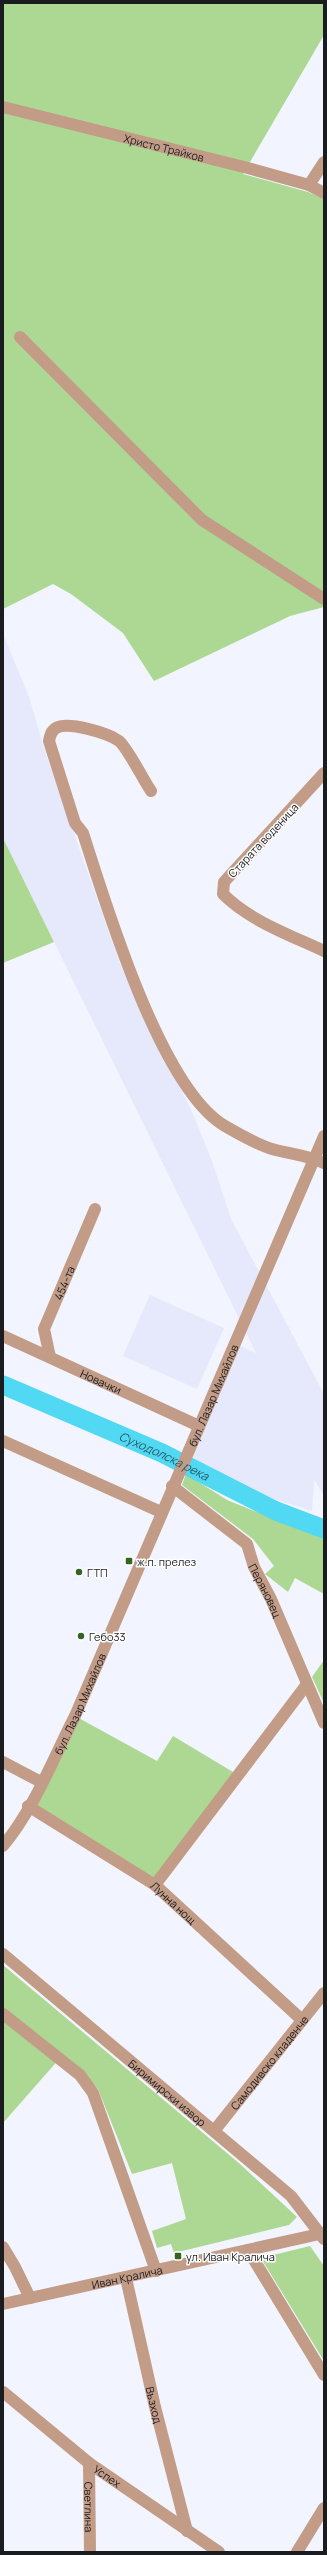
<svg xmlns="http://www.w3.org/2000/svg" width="327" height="2555" font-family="Manrope,sans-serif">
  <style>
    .built { fill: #e5e9fb }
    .green { fill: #acd894 }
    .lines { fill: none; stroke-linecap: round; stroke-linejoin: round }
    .river { stroke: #51d8f2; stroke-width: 19 }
    .minor { stroke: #c29c87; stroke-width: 12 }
    .poi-dot { fill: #366322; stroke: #fff; stroke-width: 1.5 }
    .labels { text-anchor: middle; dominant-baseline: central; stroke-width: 3; stroke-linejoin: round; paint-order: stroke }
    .street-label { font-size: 11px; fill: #1b1c20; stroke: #fff }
    .poi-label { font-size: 11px; fill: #1b1c20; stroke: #fff; text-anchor: start }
    .water-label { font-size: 12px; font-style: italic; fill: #265d68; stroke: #fff }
  </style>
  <rect width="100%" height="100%" fill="#f2f4ff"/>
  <!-- built -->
  <g class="built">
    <polygon points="3,634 29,697 44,748 120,964 193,1114 212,1161 231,1219 324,1394 324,1496 314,1479 312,1511 259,1494 186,1454 234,1343 256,1353 3,838"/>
    <polygon points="150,1295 224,1328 197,1389 123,1356"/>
  </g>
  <!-- green -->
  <g class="green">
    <polygon points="3,3 324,3 324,35 243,174 308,192 324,199 324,607 290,616 154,681 123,633 71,594 53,584 3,609"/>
    <polygon points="3,838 54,942 3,963"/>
    <polygon points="186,1474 227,1500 324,1539 324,1594 295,1578 288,1592 265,1574 274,1566 253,1539 182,1485"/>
    <polygon points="324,1660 324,1703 312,1677"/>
    <polygon points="75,1716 157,1761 173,1736 238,1775 155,1885 28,1806"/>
    <polygon points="3,1965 240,2164 297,2217 289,2225 174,2253 171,2244 157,2248 152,2231 186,2219 172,2163 132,2174 98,2089 76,2065 3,2008"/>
    <polygon points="3,2014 60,2058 3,2123"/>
    <polygon points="310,2246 324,2266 324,2361 261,2258"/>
  </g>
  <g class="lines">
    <!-- river -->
    <path class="river" id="s1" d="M3,1385L162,1453L276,1511L324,1529"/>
    <!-- minor -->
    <g class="minor">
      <path id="s2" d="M3,107L244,167L309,185L324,193"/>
      <polyline points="309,185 324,162"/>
      <polyline points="20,337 202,520 324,599"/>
      <path d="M324,773L224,882L223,894C250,921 290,935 324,951"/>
      <path d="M151,791C144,781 127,747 119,741C108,733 68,721 56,728C51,731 50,736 49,741L75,823L83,833C106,905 161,1089 225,1126C239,1134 256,1144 272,1149C289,1154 307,1155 324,1163"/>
      <path id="s3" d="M3,1336L199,1426"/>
      <path id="s4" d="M50,1357L44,1329L95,1209"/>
      <polyline points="3,1441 161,1512"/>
      <path id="s5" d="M172,1486L247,1544L254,1567L271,1599L324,1723"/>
      <polyline points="3,1762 41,1782"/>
      <path id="s6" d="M28,1806L155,1885L302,2020"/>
      <path id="s7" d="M3,1846C34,1809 53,1759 75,1716L324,1136"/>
      <polyline points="155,1885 307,1684"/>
      <path id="s8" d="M3,1954L291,2196L324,2239"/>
      <polyline points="3,2014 80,2075 93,2093 156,2271"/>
      <path id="s9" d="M214,2131L324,1993"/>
      <polyline points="3,2247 15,2267 30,2298"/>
      <polyline points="248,2250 324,2375"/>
      <path id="s10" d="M126,2278L155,2407L187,2531"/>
      <path id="s11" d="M3,2304L324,2233"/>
      <path id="s12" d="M3,2392L89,2463L219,2552"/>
      <path id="s13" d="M89,2463L90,2552"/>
      <polyline points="297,2552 324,2508"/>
    </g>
  </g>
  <!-- markers -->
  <g class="poi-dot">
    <rect x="125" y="1557" width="8" height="8" rx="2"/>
    <circle cx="79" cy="1572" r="4"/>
    <circle cx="81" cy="1636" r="4"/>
    <rect x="174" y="2252" width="8" height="8" rx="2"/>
  </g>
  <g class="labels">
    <!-- street labels -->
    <g class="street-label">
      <text stroke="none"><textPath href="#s2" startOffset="166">Христо Трайков</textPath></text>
      <text transform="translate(263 840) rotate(-47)">Старата воденица</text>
      <text stroke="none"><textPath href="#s4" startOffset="79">454-та</textPath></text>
      <text stroke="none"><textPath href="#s3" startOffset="108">Новачки</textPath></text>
      <text stroke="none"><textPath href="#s7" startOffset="498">бул. Лазар Михайлов</textPath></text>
      <text stroke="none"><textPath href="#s5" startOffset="145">Перяновец</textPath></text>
      <text stroke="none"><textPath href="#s7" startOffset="162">бул. Лазар Михайлов</textPath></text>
      <text stroke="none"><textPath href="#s6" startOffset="175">Лунна нощ</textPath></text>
      <text stroke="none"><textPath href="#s9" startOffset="88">Самодивско кладенче</textPath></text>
      <text stroke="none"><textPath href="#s8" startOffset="215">Биримирски извор</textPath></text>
      <text stroke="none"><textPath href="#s11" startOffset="127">Иван Кралича</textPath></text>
      <text stroke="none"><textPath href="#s10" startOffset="130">Възход</textPath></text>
      <text stroke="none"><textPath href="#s12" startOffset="134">Успех</textPath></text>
      <text stroke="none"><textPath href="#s13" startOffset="44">Светлина</textPath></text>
    </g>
    <!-- poi labels -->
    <g class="poi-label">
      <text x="137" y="1561">ж.п. прелез</text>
      <text x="87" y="1572">ГТП</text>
      <text x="89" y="1636">Гебо33</text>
      <text x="186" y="2256">ул. Иван Кралича</text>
    </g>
    <!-- water labels -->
    <g class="water-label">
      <text stroke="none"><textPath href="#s1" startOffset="176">Суходолска река</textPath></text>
    </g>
  </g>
  <!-- border -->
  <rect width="327" height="2555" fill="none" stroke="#1b1c20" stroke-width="8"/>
</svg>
